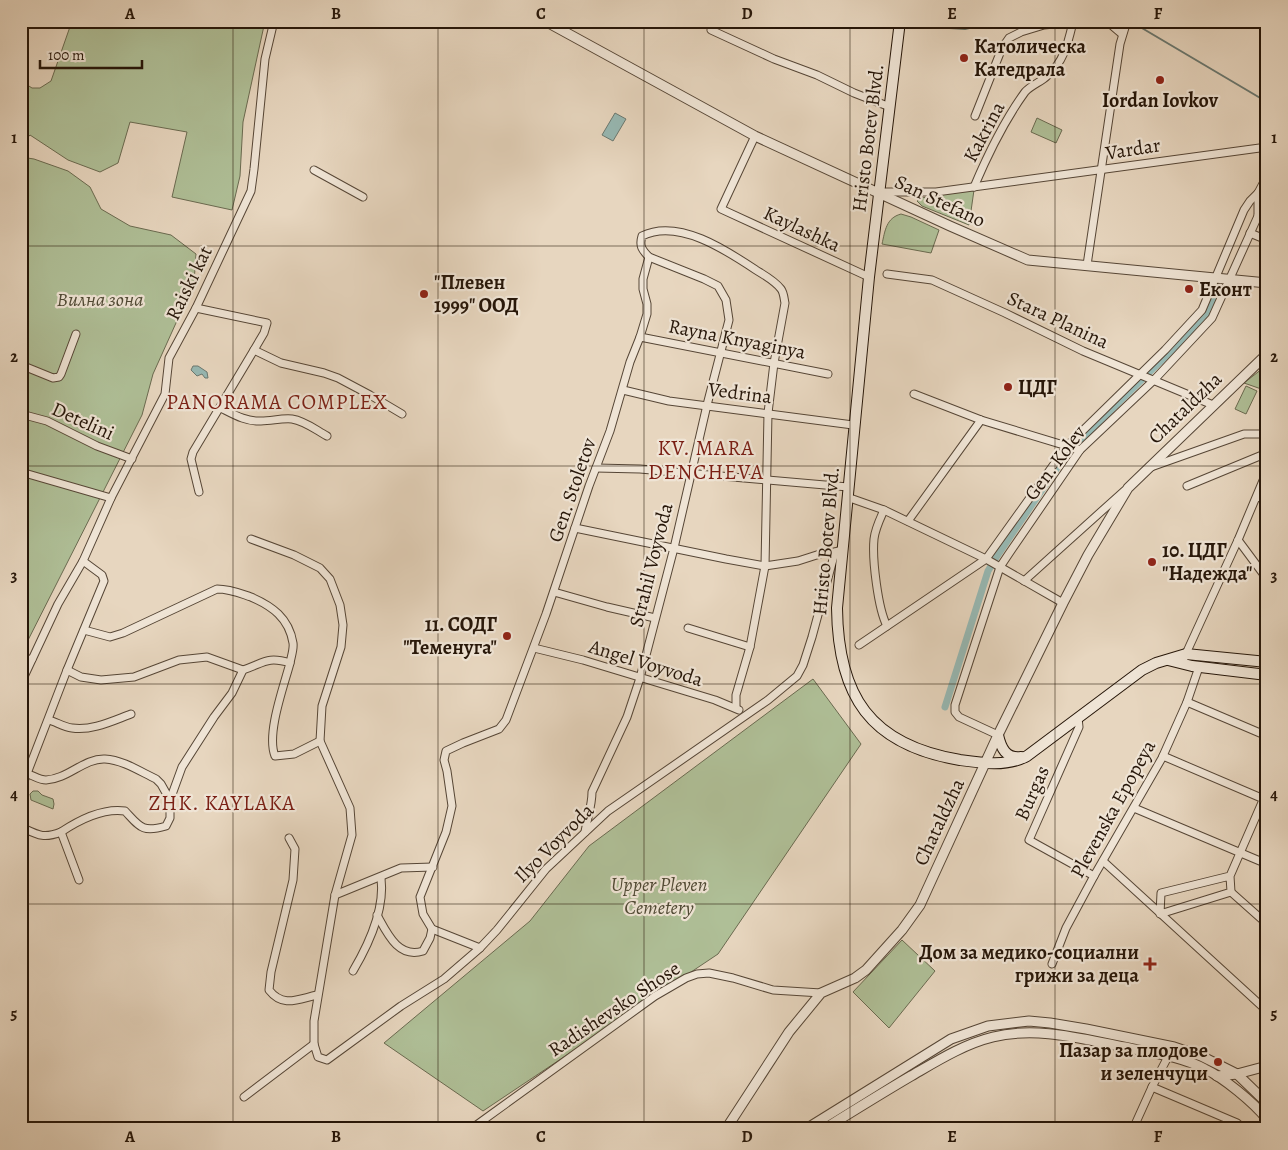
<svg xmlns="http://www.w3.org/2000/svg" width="1288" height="1150" font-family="Alegreya,serif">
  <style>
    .green { fill: #afbf97; stroke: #6a6a50 }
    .water { fill: #97b9b4; stroke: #6a7870 }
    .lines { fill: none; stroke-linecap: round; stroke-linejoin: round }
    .stream { stroke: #6a7870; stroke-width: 2 }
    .canal { stroke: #97b9b4; stroke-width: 7 }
    .minor-casing { stroke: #564636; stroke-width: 9 }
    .tertiary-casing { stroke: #564636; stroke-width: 11 }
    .secondary-casing { stroke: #261609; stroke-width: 12 }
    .minor { stroke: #efe4d5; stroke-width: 7 }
    .tertiary { stroke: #efe4d5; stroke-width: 9 }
    .secondary { stroke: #efe4d5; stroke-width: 10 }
    .grid { fill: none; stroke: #261609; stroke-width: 1; stroke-opacity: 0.55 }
    .poi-dot { fill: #8f2418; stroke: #efe4d5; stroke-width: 2 }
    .labels { text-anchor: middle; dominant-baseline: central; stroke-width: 4.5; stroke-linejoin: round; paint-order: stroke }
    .poi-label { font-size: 20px; font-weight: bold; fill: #261609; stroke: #efe4d5; text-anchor: start }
    .street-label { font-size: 20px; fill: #261609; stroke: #efe4d5 }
    .park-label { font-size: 20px; font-style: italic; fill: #4f4934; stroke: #efe4d5 }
    .neighbourhood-label { font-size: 21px; letter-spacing: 1px; fill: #7a1f14; stroke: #efe4d5 }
    .neatline { fill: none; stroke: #261609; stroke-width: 2 }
    .grid-label { font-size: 16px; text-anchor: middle; font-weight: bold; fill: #261609 }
  </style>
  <rect width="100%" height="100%" fill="#e7d6bf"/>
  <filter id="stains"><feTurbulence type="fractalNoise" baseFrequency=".004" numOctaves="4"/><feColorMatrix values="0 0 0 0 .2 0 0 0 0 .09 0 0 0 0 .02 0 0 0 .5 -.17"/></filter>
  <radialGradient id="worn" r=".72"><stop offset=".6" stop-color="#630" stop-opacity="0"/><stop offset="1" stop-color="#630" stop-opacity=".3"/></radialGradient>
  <!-- green -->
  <g class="green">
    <polygon points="72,21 265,21 243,122 240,176 232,210 172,197 187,132 130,122 118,163 100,172 68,160 30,135 21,145 21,81 32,88 40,88 51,81"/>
    <polygon points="1037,118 1062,130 1056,143 1031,132"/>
    <polygon points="21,157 34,159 68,171 90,187 101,209 130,226 171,235 196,254 194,283 153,374 142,415 21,654"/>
    <polygon points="974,190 969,225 922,206 917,201 921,198"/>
    <path d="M901,214L911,217L939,230L931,253L882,244C885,231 886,218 901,214Z"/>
    <polygon points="1267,365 1267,391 1244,383"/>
    <polygon points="1246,386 1257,391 1246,414 1235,409"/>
    <polygon points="813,679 861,744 718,954 483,1111 384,1043 530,921 589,846"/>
    <polygon points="33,791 38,791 42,795 53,799 54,804 53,809 31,800 30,794"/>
    <polygon points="902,940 935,971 889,1028 853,992"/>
  </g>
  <!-- water -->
  <g class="water">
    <polygon points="615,113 626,119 613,141 602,135"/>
    <polygon points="193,366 198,366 207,372 208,378 205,378 202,374 197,376 191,370"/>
  </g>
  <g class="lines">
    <!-- stream -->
    <g class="stream">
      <polyline points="884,21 896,24"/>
      <polyline points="1130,21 1267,102"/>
      <polyline points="903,25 965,29 999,21"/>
    </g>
    <!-- canal -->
    <polyline class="canal" points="945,707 988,571 997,556 1067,453 1176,346 1210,310 1218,291"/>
    <!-- minor casing -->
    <g class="minor-casing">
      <g id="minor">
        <polyline points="711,30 774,59 817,75 854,93 890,107"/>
        <polyline points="975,116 1002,48 1009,38 1021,32 1044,25 1073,22 1109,23 1122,34"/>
        <polyline points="755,136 721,209 869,277"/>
        <polyline points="314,170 363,197"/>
        <path d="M974,187C988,154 1004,121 1025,92C1031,85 1041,82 1047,76C1064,62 1068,43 1073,22"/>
        <polyline points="880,192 936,192 1267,147"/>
        <polyline points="1258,216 1267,215"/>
        <polyline points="1250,233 1262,238 1267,242"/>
        <polyline points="1087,265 1120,44 1127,21"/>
        <polyline points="887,274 932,280 1005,313 1083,351 1213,405"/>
        <polyline points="196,308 267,323 264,333 254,350 193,452 191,459 199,492"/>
        <polyline points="640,337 828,374"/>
        <polyline points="254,350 281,363 324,373 338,378 370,395 402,414"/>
        <polyline points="21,365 53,378 59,377 61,374 76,334"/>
        <polyline points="623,390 669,401 853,425"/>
        <polyline points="914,394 981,420 1080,450"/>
        <path d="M221,408C233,414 246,422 261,421C272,421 281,418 292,419C305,421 316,430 327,436"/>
        <polyline points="21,414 47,421 97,446 132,459"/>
        <polyline points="1151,467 1244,434 1267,434"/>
        <polyline points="596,468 640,469 848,487"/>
        <polyline points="21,472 111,498"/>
        <polyline points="1187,486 1267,453"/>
        <polyline points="847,497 884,510 986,559 1063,603"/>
        <polyline points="1257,497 1267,500"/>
        <path d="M884,510C880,519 875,529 874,539C872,559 878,609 887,626"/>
        <polyline points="908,521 981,420"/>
        <polyline points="575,528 726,559 765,566 798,561 823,553 835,552"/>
        <polyline points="251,539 294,555 320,568 330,579 340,605 343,625 341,647 322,706 320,741 350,808 352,835 335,895 314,1021 314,1044"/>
        <polyline points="1238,540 1267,579"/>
        <polyline points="1024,581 1124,491"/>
        <polyline points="554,592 607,607 655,618"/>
        <polyline points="688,628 750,647"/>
        <path d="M84,630L110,637L123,633L217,589C230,589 239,593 251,597C272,606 289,618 293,643C294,649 291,657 290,663"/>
        <polyline points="859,645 986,559 1067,446 1165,350 1202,310 1244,210 1250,201 1258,193 1267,176"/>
        <polyline points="534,648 583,660 715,700 739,710"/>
        <polyline points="1184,658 1238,540 1267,471"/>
        <polyline points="21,660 32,659"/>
        <polyline points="67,670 81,677 101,680 134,677 179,660 207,657 243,670"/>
        <polyline points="21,683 58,604 83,561"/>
        <polyline points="1187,702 1267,736"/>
        <polyline points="1078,718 1079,727 1029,840 1094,876"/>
        <path d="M49,720C56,722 64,727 72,728C92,731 112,721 131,714"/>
        <polyline points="998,735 959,717 955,712 955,705 1000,567 1008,555 1080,450 1154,380 1212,318 1258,216 1258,193"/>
        <polyline points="1163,756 1266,800"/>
        <path d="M28,774C34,776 40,780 46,780C68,779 84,758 105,759C123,760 141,772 156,779L161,784L170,800"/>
        <polyline points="21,789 67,670 104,581 102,575 83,561 111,498 165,394 169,358 196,308 251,191 254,169 265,59 274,21"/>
        <polyline points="1134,808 1267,864"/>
        <path d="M21,827C38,835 43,839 61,832L79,880"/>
        <path d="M61,832C79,820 104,808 125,811C140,827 142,833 166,826L170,818V800L182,767L214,717L232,693L243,670C264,663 267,656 290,663C284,686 266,734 275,756L294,754L320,741"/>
        <path d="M585,832C587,819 592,806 592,792L627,717L640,678L674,548L707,405L729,320L726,300L718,286L704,279L649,257C642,250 639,246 642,236C678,218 726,250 756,270C764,275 775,281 781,289C784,293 784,299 785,303L774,363L768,413L765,566L750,647L736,695V707"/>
        <path d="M289,838L295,849L293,880L271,972L269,990C283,1008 298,999 317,995"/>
        <polyline points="1103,861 1267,1011"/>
        <polyline points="1230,876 1161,893 1160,914 1231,892 1230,876 1267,791"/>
        <polyline points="1231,892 1267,924"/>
        <polyline points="335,895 401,868 433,867"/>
        <path d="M377,915C387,933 398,959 423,951L430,938L432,929"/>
        <polyline points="480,948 432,929 423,914 420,897 446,832 452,806 447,771 444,760 446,751 463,743 499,729 506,720 546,614 589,486 610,431 630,362 640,337 647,314 647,304 643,289 643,279 649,257"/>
        <polyline points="1052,964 1066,928 1094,876 1162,758 1187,702 1199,667"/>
        <path d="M353,971C369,944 385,910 381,878"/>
        <polyline points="1152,1087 1237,1123 1244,1129"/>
        <polyline points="244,1097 314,1044 318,1057 327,1060 401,1006 444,979 480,948 497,930 546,869 608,811 768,700 797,676 803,665 812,637 835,552 841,550"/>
        <polyline points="471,1129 655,996 686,978 697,974 709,973 733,978 773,990 821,993"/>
        <polyline points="1133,1129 1152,1087 1170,1053"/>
      </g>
    </g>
    <!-- tertiary casing -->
    <g class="tertiary-casing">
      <g id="tertiary">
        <polyline points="545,21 755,136 950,226 1028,260 1267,283"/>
        <polyline points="1217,1076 1237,1074 1267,1066"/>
        <polyline points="726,1129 789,1032 821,993 855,978 866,970 902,930 920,905 998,735 1063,603 1088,555 1128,488 1267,354"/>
        <polyline points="806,1129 951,1039 988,1026 1029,1021 1050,1023 1086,1029 1174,1047 1201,1056 1237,1074 1267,1103"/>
        <path d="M824,1129C853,1111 882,1093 911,1076C937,1061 964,1044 993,1037C1037,1026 1082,1039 1125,1047C1152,1053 1180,1056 1205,1069C1224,1078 1253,1102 1267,1119"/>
      </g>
    </g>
    <!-- secondary casing -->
    <g class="secondary-casing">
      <g id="secondary">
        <path d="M900,21L869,277L837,608C838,696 870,745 960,760C981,763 1007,767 1027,756L1142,670L1156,663L1186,654L1267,662"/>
        <polyline points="1168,660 1192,666 1267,675"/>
        <path d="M998,735C1001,748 1006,759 1021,757"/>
      </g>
    </g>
    <!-- minor -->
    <use href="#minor" class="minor"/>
    <!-- tertiary -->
    <use href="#tertiary" class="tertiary"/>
    <!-- secondary -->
    <use href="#secondary" class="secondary"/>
  </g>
  <!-- grid -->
  <path class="grid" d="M233,21V1129M438,21V1129M644,21V1129M850,21V1129M1055,21V1129M21,246H1267M21,466H1267M21,684H1267M21,904H1267"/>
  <!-- markers -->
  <g class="poi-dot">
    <circle cx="964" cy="58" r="5"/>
    <circle cx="1160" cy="80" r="5"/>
    <circle cx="1189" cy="289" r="5"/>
    <circle cx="424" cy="294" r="5"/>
    <circle cx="1008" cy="387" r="5"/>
    <circle cx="1152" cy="562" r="5"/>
    <circle cx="507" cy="636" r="5"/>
    <path d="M1147.5 956.5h5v5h5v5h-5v5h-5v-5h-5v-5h5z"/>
    <circle cx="1218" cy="1062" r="5"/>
  </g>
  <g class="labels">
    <!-- poi labels -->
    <g class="poi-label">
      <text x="974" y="46">Католическа<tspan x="974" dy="23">Катедрала</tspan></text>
      <text x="1160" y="100" text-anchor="middle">Iordan Iovkov</text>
      <text x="434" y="282">"Плевен<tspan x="434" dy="23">1999" ООД</tspan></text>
      <text x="1199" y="289">Еконт</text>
      <text x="1018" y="387">ЦДГ</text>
      <text x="1162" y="550">10. ЦДГ<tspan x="1162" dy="23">"Надежда"</tspan></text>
      <text x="497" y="624" text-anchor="end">11. СОДГ<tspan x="497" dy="23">"Теменуга"</tspan></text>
      <text x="1139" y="952" text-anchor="end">Дом за медико-социални<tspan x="1139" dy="23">грижи за деца</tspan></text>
      <text x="1208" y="1050" text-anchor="end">Пазар за плодове<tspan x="1208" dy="23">и зеленчуци</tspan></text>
    </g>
    <!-- street labels -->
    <g class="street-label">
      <text transform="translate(984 132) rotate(-62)">Kakrina</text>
      <text transform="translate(868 138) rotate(-83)">Hristo Botev Blvd.</text>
      <text transform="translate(1133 149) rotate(-9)">Vardar</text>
      <text transform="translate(940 201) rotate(25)">San Stefano</text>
      <text transform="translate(802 229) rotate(25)">Kaylashka</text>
      <text transform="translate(189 283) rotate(-64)">Raiski kat</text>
      <text transform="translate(1058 320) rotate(25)">Stara Planina</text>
      <text transform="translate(737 339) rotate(11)">Rayna Knyaginya</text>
      <text transform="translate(740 393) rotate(7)">Vedrina</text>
      <text transform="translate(1185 408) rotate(-44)">Chataldzha</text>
      <text transform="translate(83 421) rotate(24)">Detelini</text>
      <text transform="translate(1055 463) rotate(-53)">Gen. Kolev</text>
      <text transform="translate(572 490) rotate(-71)">Gen. Stoletov</text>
      <text transform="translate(826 541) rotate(-85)">Hristo Botev Blvd.</text>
      <text transform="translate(651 565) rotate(-76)">Strahil Voyvoda</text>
      <text transform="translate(646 663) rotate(17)">Angel Voyvoda</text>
      <text transform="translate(1032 793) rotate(-66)">Burgas</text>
      <text transform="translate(1113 809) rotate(-61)">Plevenska Epopeya</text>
      <text transform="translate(939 822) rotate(-65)">Chataldzha</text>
      <text transform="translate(554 843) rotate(-45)">Ilyo Voyvoda</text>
      <text transform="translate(614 1009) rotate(-34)">Radishevsko Shose</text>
    </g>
    <!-- park labels -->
    <g class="park-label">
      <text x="100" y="299">Вилна зона</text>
      <text x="659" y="884">Upper Pleven<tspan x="659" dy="23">Cemetery</tspan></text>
    </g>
    <!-- neighbourhood labels -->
    <g class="neighbourhood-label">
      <text x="277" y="402">PANORAMA COMPLEX</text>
      <text x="706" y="448">KV. MARA<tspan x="706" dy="24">DENCHEVA</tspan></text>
      <text x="222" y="803">ZHK. KAYLAKA</text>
    </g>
  </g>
  <!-- margin -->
  <rect width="1288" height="1150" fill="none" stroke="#e7d6bf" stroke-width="55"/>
  <!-- scale -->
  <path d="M40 60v8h102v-8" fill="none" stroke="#261609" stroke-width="2.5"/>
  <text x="48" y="60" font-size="15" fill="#261609" stroke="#efe4d5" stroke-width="4" paint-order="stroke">100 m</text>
  <rect x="28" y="28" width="1232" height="1094" class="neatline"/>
  <g class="grid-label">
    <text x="130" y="19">A</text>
    <text x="336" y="19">B</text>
    <text x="541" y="19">C</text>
    <text x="747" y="19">D</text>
    <text x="952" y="19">E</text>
    <text x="1158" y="19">F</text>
    <text x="14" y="143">1</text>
    <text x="1274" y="143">1</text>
    <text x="14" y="362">2</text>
    <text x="1274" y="362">2</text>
    <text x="14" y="581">3</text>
    <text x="1274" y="581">3</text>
    <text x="14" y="800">4</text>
    <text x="1274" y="800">4</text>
    <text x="14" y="1019">5</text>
    <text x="1274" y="1019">5</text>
    <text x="130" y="1142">A</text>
    <text x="336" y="1142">B</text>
    <text x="541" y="1142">C</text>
    <text x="747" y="1142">D</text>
    <text x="952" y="1142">E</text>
    <text x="1158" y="1142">F</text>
  </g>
  <rect width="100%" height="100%" filter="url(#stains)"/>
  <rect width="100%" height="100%" fill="url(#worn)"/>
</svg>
